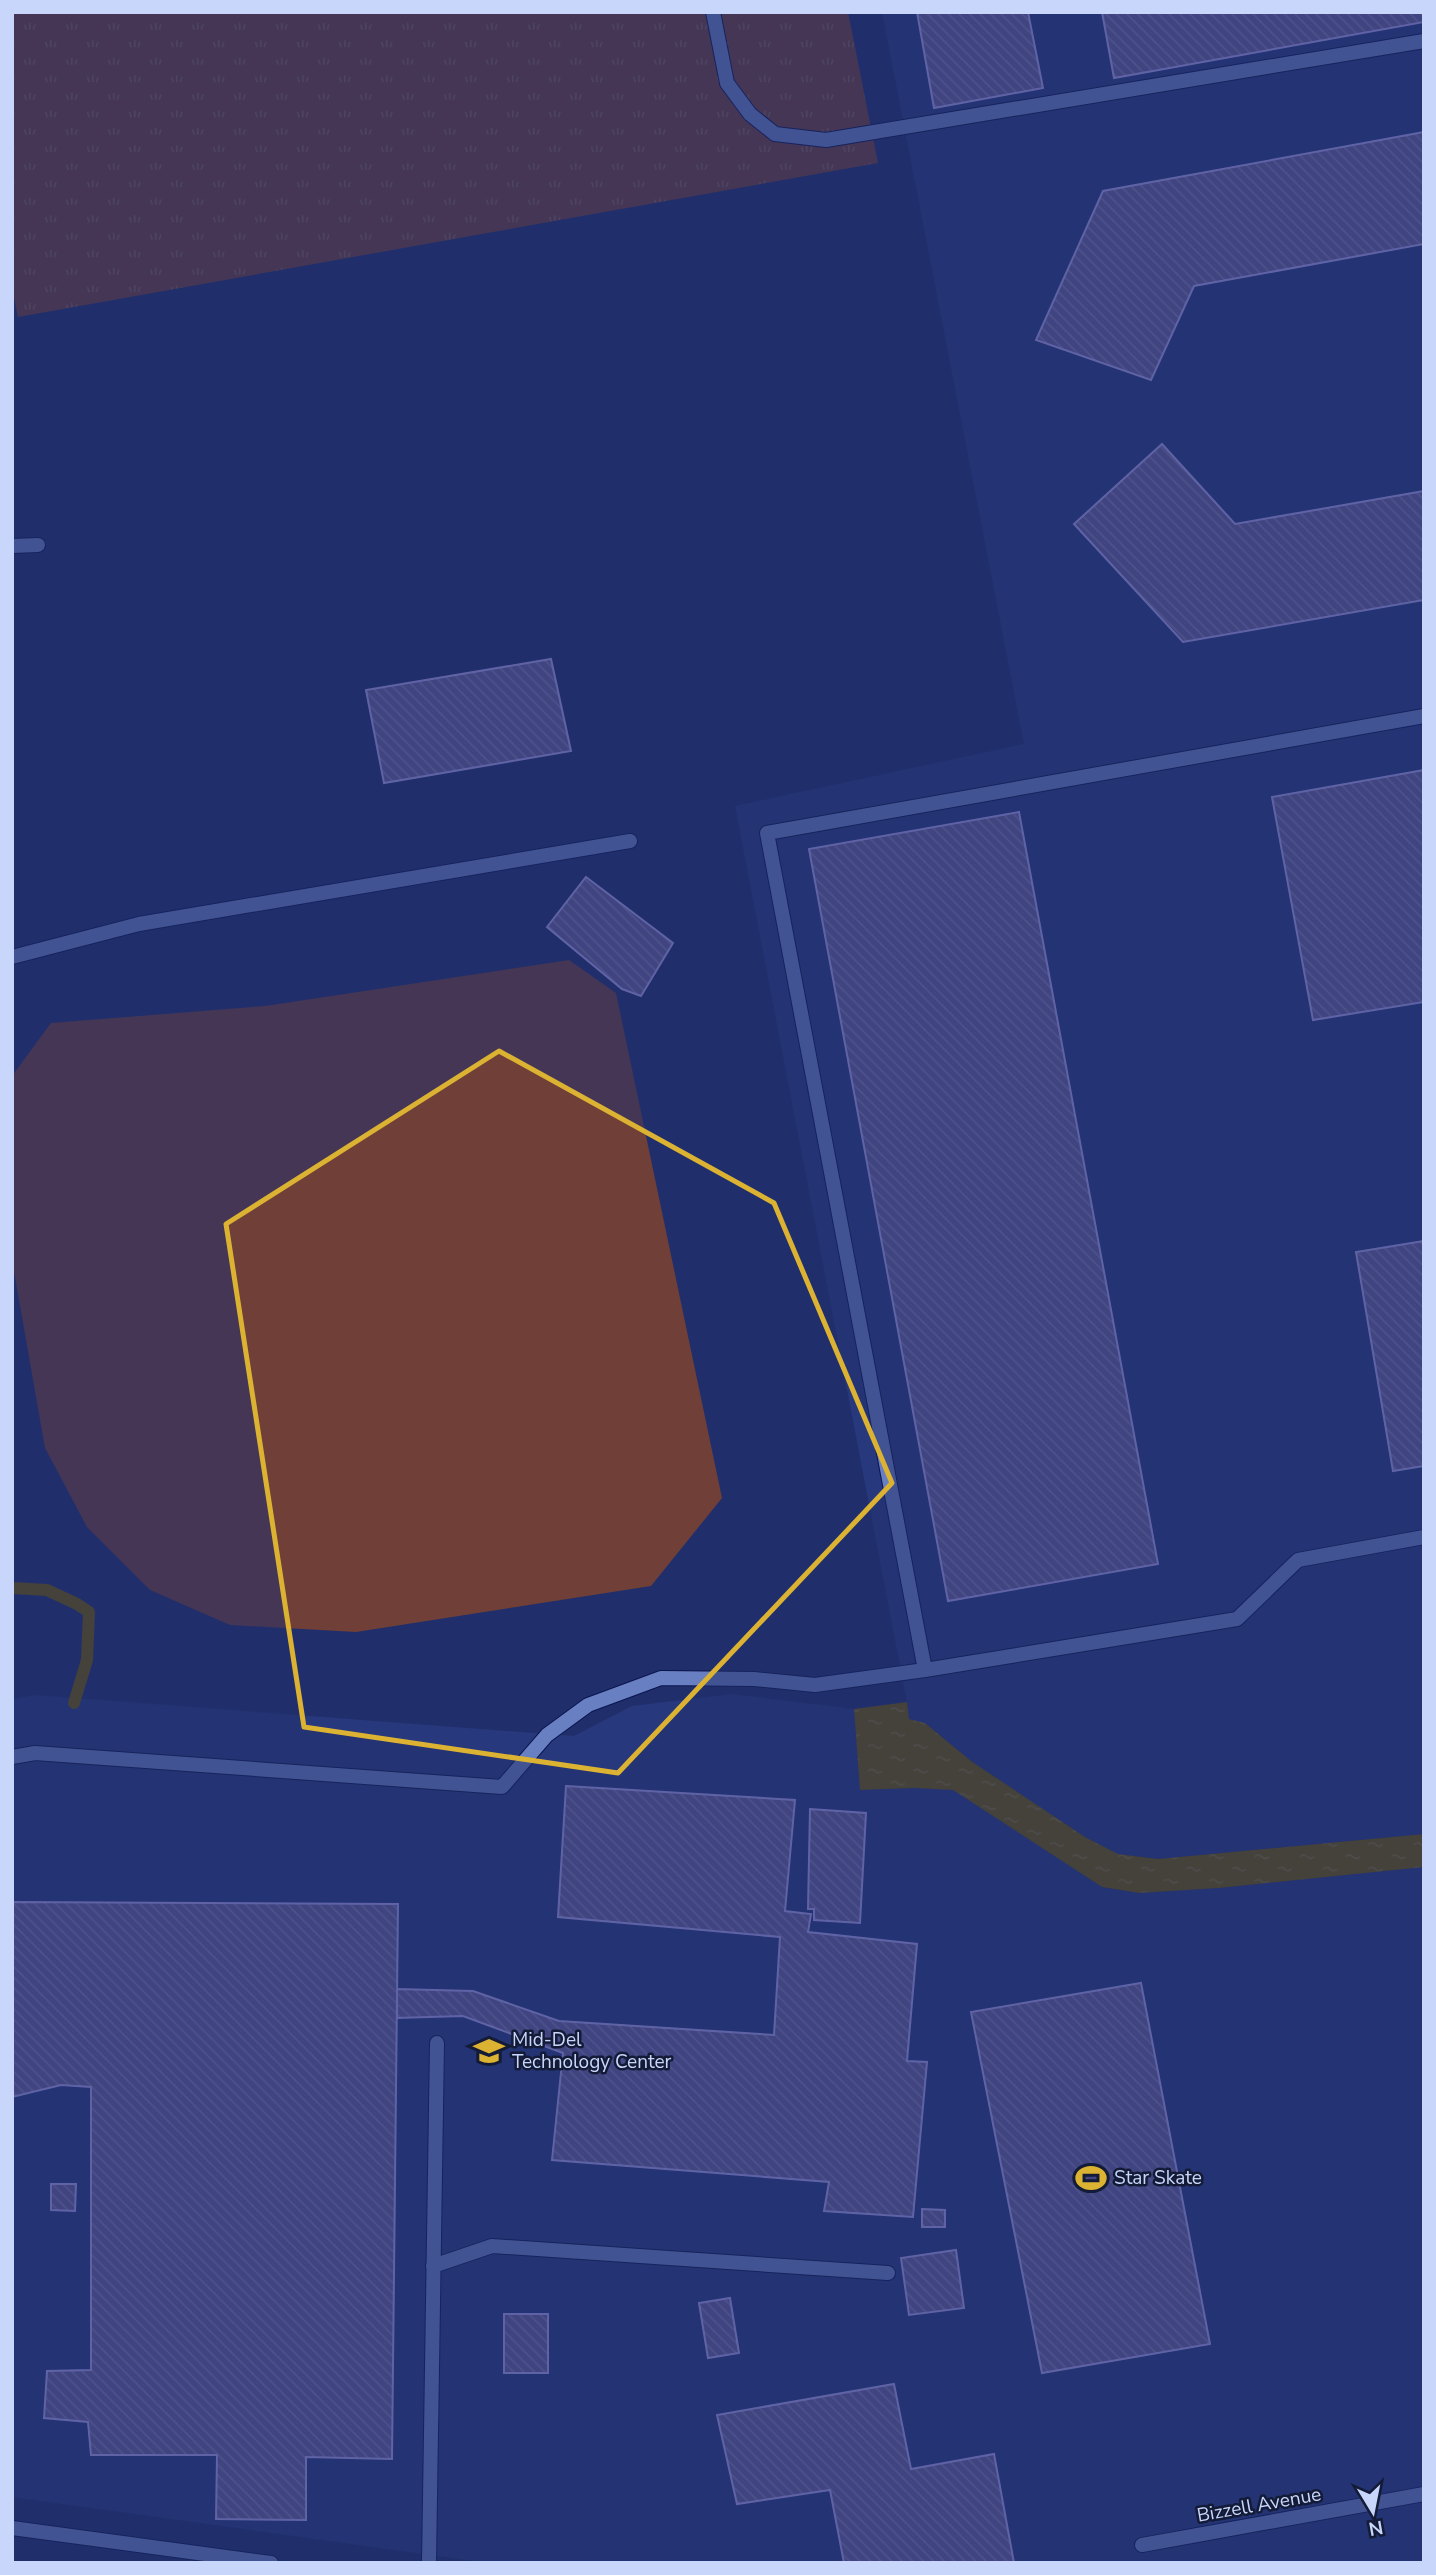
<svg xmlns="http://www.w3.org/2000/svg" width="1436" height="2575" font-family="'Nunito Sans',sans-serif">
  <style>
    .built { fill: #27387c }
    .grass { fill: url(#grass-tufts) }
    .garden { fill: #6f3f38 }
    .water { fill: url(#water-ripples) }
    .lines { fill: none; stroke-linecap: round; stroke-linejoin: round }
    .stream { stroke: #715800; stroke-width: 12 }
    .building { fill: url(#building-back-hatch); stroke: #aba2ec; stroke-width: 2 }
    .service-casing { stroke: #0b144e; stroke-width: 16 }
    .minor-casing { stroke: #0b144e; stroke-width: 16 }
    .service { stroke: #687fc2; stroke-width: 14 }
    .minor { stroke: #687fc2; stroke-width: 14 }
    .marked { fill: none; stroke: #dcb233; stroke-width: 5; stroke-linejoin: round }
    .labels { text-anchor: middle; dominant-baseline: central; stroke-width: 5; stroke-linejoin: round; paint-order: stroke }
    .poi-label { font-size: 19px; fill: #c8d6fb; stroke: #131b36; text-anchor: start }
    .street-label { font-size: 19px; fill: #c8d6fb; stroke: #131b36 }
  </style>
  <defs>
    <pattern id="grass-tufts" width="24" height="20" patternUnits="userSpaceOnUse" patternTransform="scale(1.75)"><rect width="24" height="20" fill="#6f3f38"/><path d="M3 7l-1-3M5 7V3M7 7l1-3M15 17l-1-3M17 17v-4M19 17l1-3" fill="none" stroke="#825a56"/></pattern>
    <pattern id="water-ripples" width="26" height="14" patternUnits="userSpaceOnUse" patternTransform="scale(1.75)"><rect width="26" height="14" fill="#715800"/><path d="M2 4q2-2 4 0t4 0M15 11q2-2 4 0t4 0" fill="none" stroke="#846f26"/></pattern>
    <pattern id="building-back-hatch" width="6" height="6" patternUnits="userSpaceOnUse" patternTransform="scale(1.75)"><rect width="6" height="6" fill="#675e9c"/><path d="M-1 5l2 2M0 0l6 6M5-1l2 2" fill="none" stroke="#827cb0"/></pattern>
  </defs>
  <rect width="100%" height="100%" fill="#202f6c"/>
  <!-- built -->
  <g class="built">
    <polygon points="882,12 1424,12 1424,1834 1158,1859 1118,1854 1085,1837 971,1761 925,1723 908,1719 907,1702 735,806 1024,744"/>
    <polygon points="732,1694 854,1709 861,1790 914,1788 953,1790 1102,1887 1139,1893 1219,1888 1424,1867 1424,2563 488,2563 12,2497 12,1699 35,1695 574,1736 632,1706"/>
  </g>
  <!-- grass -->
  <polygon class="grass" points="12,12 848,12 878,163 18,317 12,288"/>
  <!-- garden -->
  <polygon class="garden" points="569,960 616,993 722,1498 651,1586 356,1632 230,1625 150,1590 87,1527 45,1448 12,1260 12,1076 51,1023 265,1006"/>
  <!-- water -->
  <polygon class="water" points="907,1702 909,1719 925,1723 971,1761 1085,1837 1118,1854 1158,1859 1424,1834 1424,1867 1219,1888 1139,1893 1102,1887 953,1790 914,1788 860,1790 854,1709"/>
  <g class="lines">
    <!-- stream -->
    <polyline class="stream" points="12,1588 47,1590 77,1604 89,1612 87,1660 74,1703"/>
  </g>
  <!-- building -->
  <g class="building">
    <polygon points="917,12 1028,12 1043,88 934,108"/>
    <polygon points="1102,12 1424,12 1424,22 1114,78"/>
    <polygon points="1424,132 1424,244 1194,286 1151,380 1036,340 1103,191"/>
    <polygon points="1162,444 1235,524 1424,491 1424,600 1183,642 1074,524"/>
    <polygon points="551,659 571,751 384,783 366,690"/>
    <polygon points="1424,770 1424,1002 1313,1020 1272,797"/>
    <polygon points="1019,812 1158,1564 948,1601 809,849"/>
    <polygon points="586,877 673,943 641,996 622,989 547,927"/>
    <polygon points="1424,1241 1424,1466 1393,1471 1356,1252"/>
    <polygon points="566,1786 795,1800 785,1911 811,1914 808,1932 917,1944 907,2061 927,2062 913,2217 824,2211 829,2182 552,2160 563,2053 463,2016 397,2018 397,1989 473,1991 559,2021 774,2035 780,1937 558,1917"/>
    <polygon points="810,1809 866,1813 860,1923 814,1920 814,1909 808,1909"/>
    <polygon points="12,1902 398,1904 392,2459 306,2457 306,2520 216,2519 217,2455 91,2455 88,2422 44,2418 47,2371 91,2370 91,2087 61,2085 12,2097"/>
    <polygon points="1141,1983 1210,2344 1042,2373 971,2012"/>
    <polygon points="51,2184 76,2184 75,2211 51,2210"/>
    <polygon points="922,2209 945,2210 945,2227 922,2227"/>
    <polygon points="956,2250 964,2308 909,2315 901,2258"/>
    <polygon points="730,2298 739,2353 708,2358 699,2303"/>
    <rect x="504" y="2314" width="44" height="59"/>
    <polygon points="894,2384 911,2469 994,2454 1014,2563 844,2563 830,2490 737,2504 717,2415"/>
  </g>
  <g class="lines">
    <!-- service casing -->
    <g class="service-casing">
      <g id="service">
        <polyline points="713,12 727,83 750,114 775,134 826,140 1424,41"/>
        <polyline points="1424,716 767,833 925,1670 1237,1619 1298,1560 1424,1537"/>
        <polyline points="12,957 139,924 630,841"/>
        <polyline points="12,1757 35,1753 502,1787 547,1735 588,1705 661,1678 754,1679 815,1685 925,1670"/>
        <polyline points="433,2266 492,2246 888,2273"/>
        <polyline points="12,2528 271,2563"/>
        <polyline points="429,2563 437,2043"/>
      </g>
    </g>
    <!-- minor casing -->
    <g class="minor-casing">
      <g id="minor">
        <polyline points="12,546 38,545"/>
        <polyline points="1142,2545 1424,2494"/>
      </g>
    </g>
    <!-- service -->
    <use href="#service" class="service"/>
    <!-- minor -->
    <use href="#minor" class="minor"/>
  </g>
  <!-- marked area -->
  <path d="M0 0H1436V2575H0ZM499,1051L774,1203L892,1483L618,1773L304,1727L226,1224Z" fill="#202f6c" fill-opacity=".55" fill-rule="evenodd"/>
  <path class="marked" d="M499,1051L774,1203L892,1483L618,1773L304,1727L226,1224Z"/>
  <!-- icons -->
  <defs>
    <g id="school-bare" transform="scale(2.415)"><path d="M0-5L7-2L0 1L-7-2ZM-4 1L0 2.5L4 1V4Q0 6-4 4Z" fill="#dcb233" stroke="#131b36" stroke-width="2.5" paint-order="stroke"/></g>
    <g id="stadium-bare" transform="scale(2.415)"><path d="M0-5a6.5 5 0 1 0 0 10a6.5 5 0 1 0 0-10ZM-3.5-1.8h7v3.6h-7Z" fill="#dcb233" stroke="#131b36" stroke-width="2.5" paint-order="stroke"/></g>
  </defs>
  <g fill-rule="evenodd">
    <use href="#school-bare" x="489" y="2051"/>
    <use href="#stadium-bare" x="1091" y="2178"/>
  </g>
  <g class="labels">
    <!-- poi labels -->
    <g class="poi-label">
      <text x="512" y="2040">Mid-Del<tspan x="512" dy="22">Technology Center</tspan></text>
      <text x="1114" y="2178">Star Skate</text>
    </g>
    <!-- street labels -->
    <g class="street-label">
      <text transform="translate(1259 2505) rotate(-10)">Bizzell Avenue</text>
    </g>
  </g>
  <!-- border -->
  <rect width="1436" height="2575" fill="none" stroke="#c8d6fb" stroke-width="28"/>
  <!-- north arrow -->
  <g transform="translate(1373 2512) rotate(170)" stroke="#131b36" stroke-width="5" paint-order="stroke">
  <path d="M0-5L12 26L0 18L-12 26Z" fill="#c8d6fb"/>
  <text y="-10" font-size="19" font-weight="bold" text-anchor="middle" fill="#c8d6fb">N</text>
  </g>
</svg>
